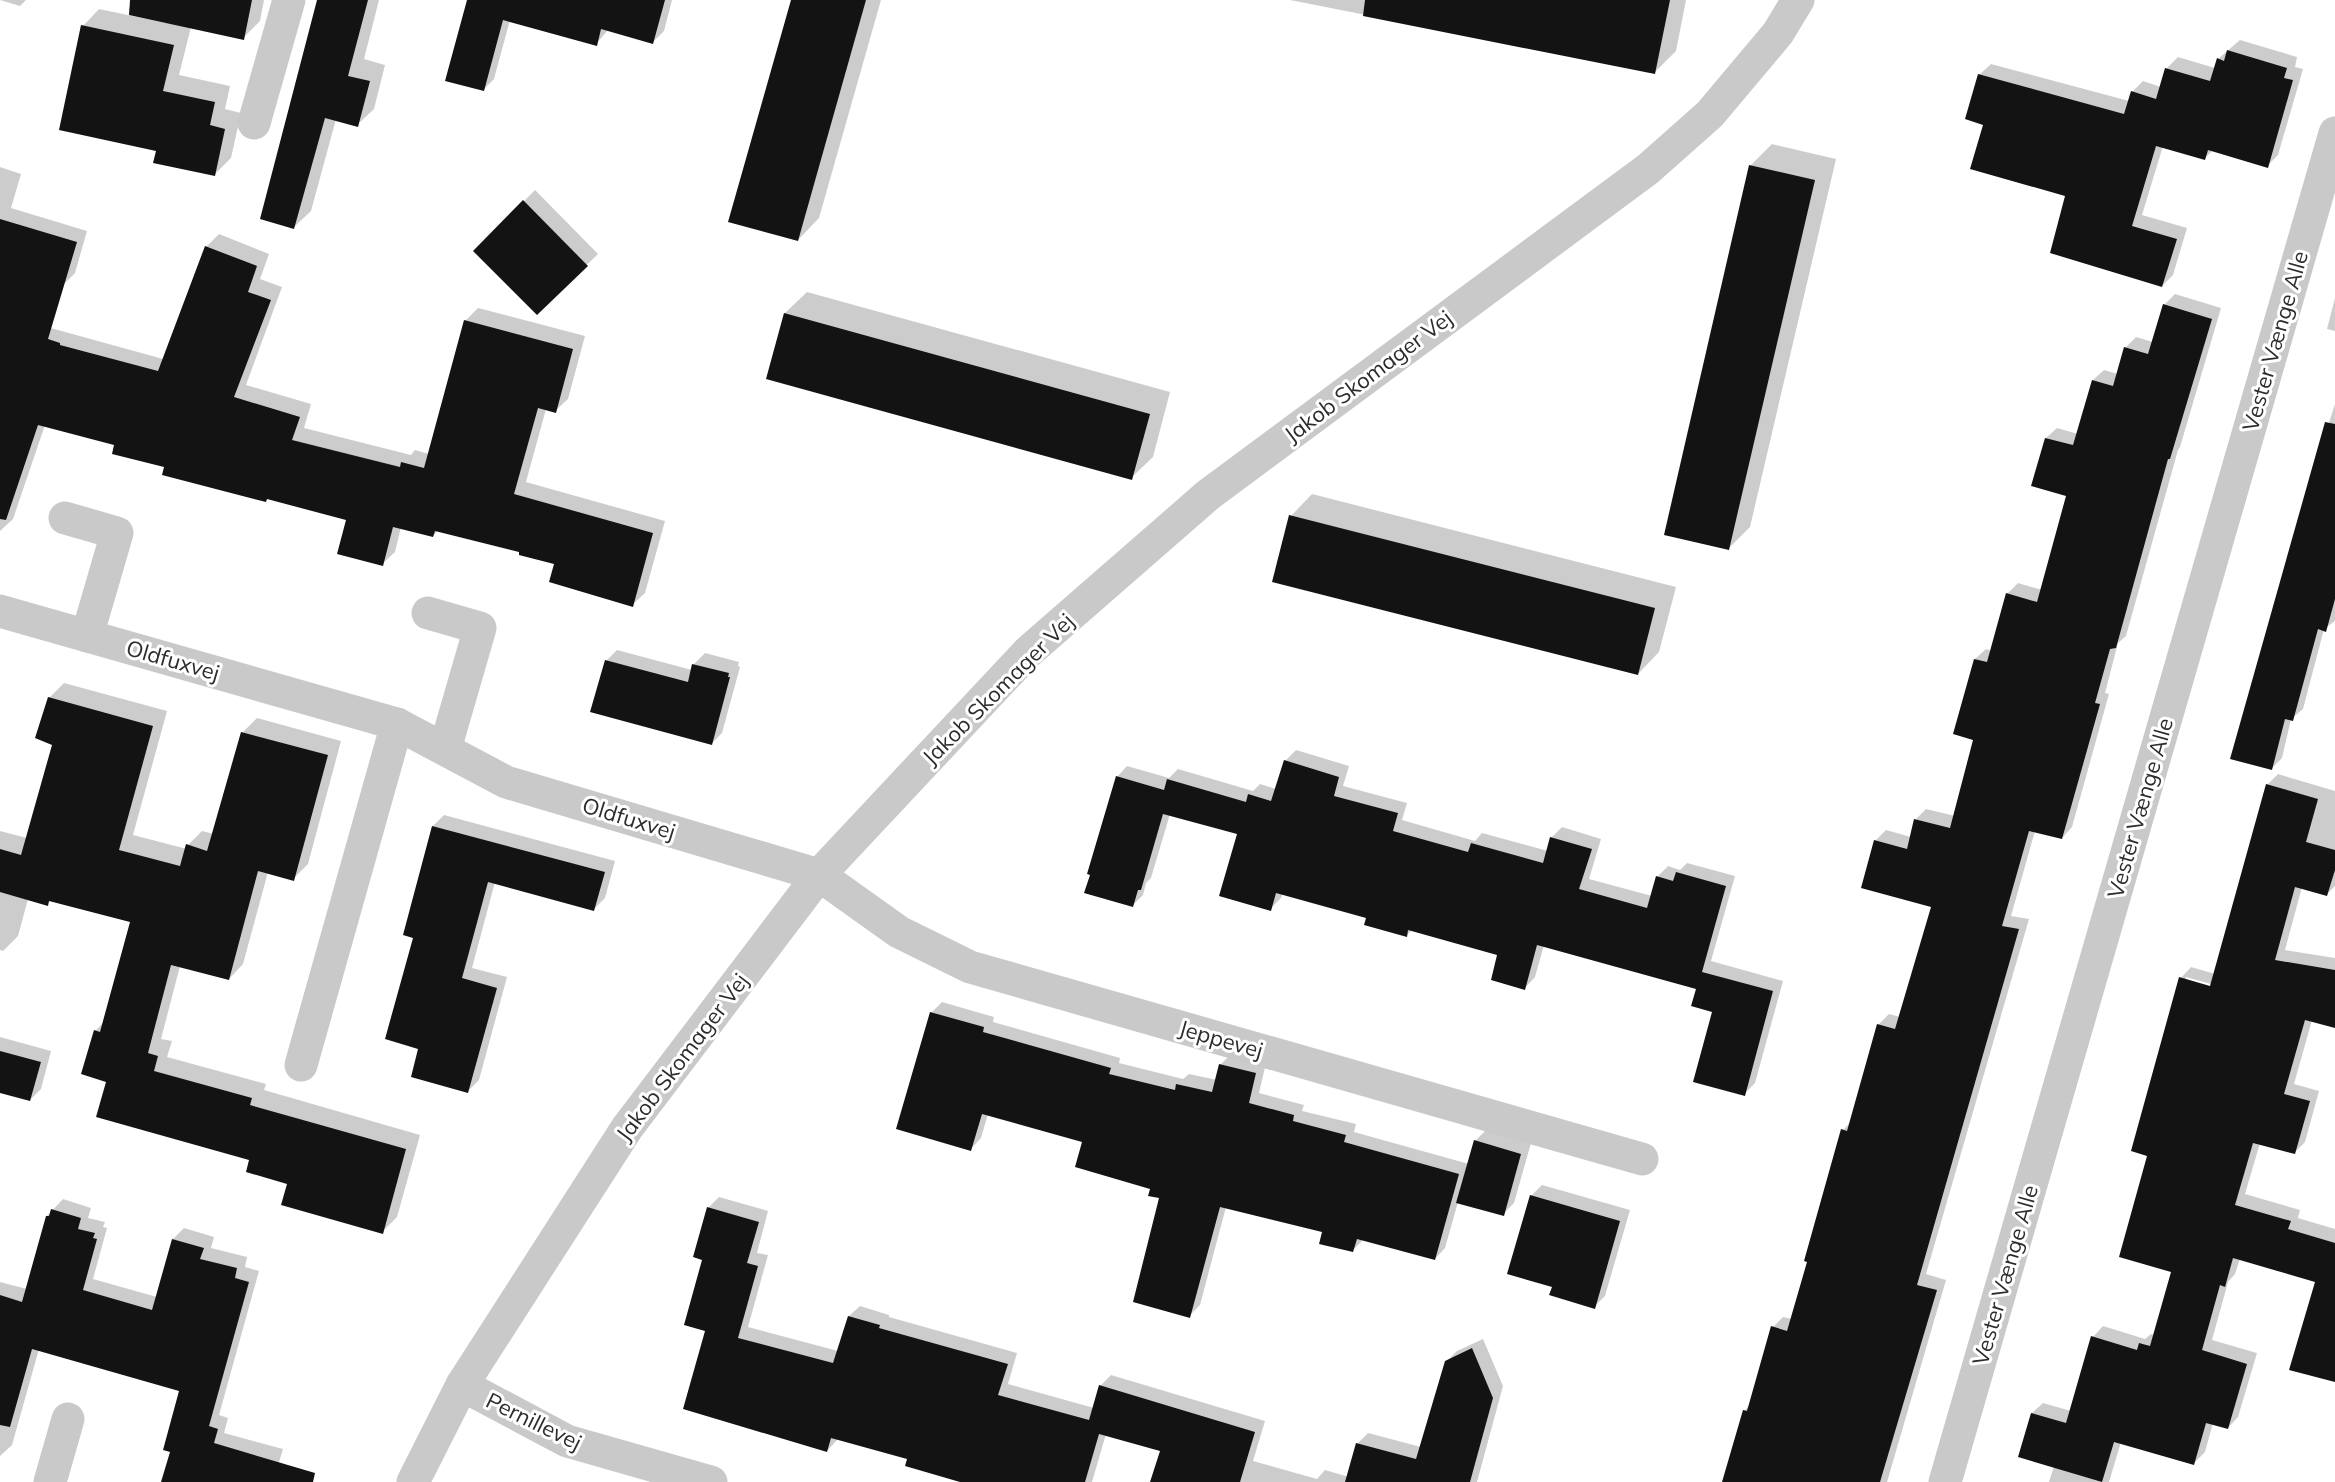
<svg xmlns="http://www.w3.org/2000/svg" width="2335" height="1482" font-family="Mulish,sans-serif">
  <style>
    .shadow { fill: #0003; fill-rule: evenodd }
    .building { fill: #131313 }
    .lines { fill: none; stroke-linecap: round; stroke-linejoin: round }
    .street { stroke: #c9c9c9; stroke-width: 33 }
    .labels { text-anchor: middle; dominant-baseline: central; stroke-width: 6; stroke-linejoin: round; paint-order: stroke }
    .street-label { font-size: 22px; fill: #2c2c2c; stroke: #fff }
  </style>
  <rect width="100%" height="100%" fill="#fff"/>
  <!-- shadow -->
  <g class="shadow">
    <polygon points="0,0 26,0 20,6"/>
    <polygon points="171,0 264,0 260,21 243,38 191,27 179,75 230,86 225,109 241,113 231,158 214,175 158,149 83,26 99,9 166,23"/>
    <polygon points="318,0 379,0 364,59 385,65 374,109 357,125 336,119 311,211 294,227"/>
    <polygon points="469,0 672,0 664,31 653,42 608,30 596,44 510,20 494,79 483,90"/>
    <polygon points="792,0 881,0 819,218 798,240"/>
    <polygon points="1290,0 1686,0 1676,51 1655,72"/>
    <polygon points="2240,40 2297,57 2295,67 2303,69 2278,155 2267,166 2213,150 2204,159 2163,146 2142,215 2187,228 2173,275 2162,286 2067,195 1985,125 1979,75 1991,64 2129,101 2132,92 2143,81 2161,87 2167,68 2178,57 2215,68 2218,59"/>
    <polygon points="1772,144 1836,159 1750,527 1729,548 1665,534 1751,165"/>
    <polygon points="0,167 21,174 11,208 87,231 75,273 64,284 0,264"/>
    <polygon points="535,190 598,254 537,313 475,251"/>
    <polygon points="219,234 269,254 260,279 282,287 246,385 311,404 304,428 411,455 415,450 429,454 466,320 478,308 585,336 568,399 555,411 546,409 526,482 665,521 645,593 632,605 556,563 521,551 438,530 433,536 401,527 395,552 382,564 348,519 166,466 116,444 45,425 13,519 0,531 0,314 174,362 206,247"/>
    <polygon points="807,292 1170,392 1153,457 1131,478 767,378 785,313"/>
    <polygon points="2175,294 2221,308 2180,447 2178,450 2126,636 2118,643 2105,693 2109,694 2072,827 2062,838 2035,831 2011,916 2029,919 1926,1274 1946,1280 1887,1482 1724,1482 1744,1411 1750,1405 1773,1327 1783,1317 1792,1319 1843,1130 1851,1122 1878,1025 1889,1014 1900,1017 1932,906 1875,841 1886,830 1911,837 1916,819 1926,809 1955,816 1974,739 1975,659 1986,649 1992,651 2007,594 2018,583 2042,590 2068,495 2046,438 2057,428 2078,434 2093,380 2104,370 2118,374 2125,348 2136,337 2153,342 2164,305"/>
    <polygon points="2335,298 2335,331 2327,329"/>
    <polygon points="2335,404 2335,621 2324,629 2303,709 2291,719 2282,758 2272,768 2312,476"/>
    <polygon points="1312,494 1676,587 1659,652 1638,674 1291,516"/>
    <polygon points="617,650 692,670 694,664 705,653 739,662 738,666 740,667 722,733 711,744 606,661"/>
    <polygon points="64,683 167,711 133,835 187,849 188,845 202,831 214,834 242,733 257,718 341,741 308,864 293,879 268,872 243,964 229,979 180,966 161,1039 172,1041 167,1057 266,1084 264,1090 420,1135 397,1217 382,1232 108,1081 95,1031 105,1021 132,921 51,900 47,904 28,899 18,936 3,951 0,950 0,831 27,838 54,744 49,698"/>
    <polygon points="1296,750 1349,766 1343,786 1407,803 1402,820 1475,841 1482,833 1548,851 1552,837 1562,827 1601,839 1589,879 1652,896 1657,877 1668,866 1680,870 1687,863 1735,876 1711,961 1783,981 1755,1083 1744,1094 1714,1011 1698,988 1544,945 1535,977 1525,988 1499,954 1412,930 1406,936 1368,917 1283,893 1281,898 1270,909 1238,833 1170,814 1151,878 1146,883 1143,895 1132,906 1117,777 1127,766 1169,778 1178,769 1253,791 1260,784 1276,789 1285,761"/>
    <path d="M2278,774L2335,791V886L2327,894L2302,887L2285,950L2335,958V1027L2312,1020L2294,1084L2319,1091L2305,1142L2294,1153L2260,1143L2245,1194L2300,1210L2298,1218L2335,1229V1381L2317,1281L2240,1259L2235,1274L2228,1282L2212,1340L2257,1353L2238,1417L2228,1428L2213,1423L2205,1452L2194,1463L2121,1442L2109,1482H2049L2054,1466L2020,1456L2032,1413L2043,1403L2071,1411L2093,1337L2103,1326L2145,1339L2151,1334L2155,1335L2173,1270L2149,1155L2181,978L2191,967L2215,974L2267,785ZM2186,977L2218,986L2217,989L2186,980Z"/>
    <polygon points="444,815 615,861 605,898 594,909 495,882 472,968 507,977 479,1080 468,1091 420,1048 415,937 404,934 433,826"/>
    <polygon points="942,1002 994,1017 993,1022 1120,1058 1119,1063 1183,1079 1189,1074 1217,1080 1220,1065 1231,1054 1266,1063 1259,1093 1304,1105 1302,1111 1356,1124 1354,1132 1469,1164 1475,1141 1486,1130 1531,1143 1514,1203 1503,1214 1458,1202 1445,1248 1435,1259 1364,1239 1353,1250 1324,1231 1226,1207 1200,1305 1189,1316 1160,1197 1152,1188 1084,1141 988,1114 981,1138 971,1149 931,1013"/>
    <polygon points="0,1037 51,1051 41,1089 30,1100 0,1091"/>
    <polygon points="1542,1185 1630,1210 1605,1296 1594,1307 1553,1286 1531,1196"/>
    <polygon points="719,1197 768,1211 757,1253 768,1255 748,1327 838,1351 849,1316 860,1306 889,1315 889,1317 1017,1353 1008,1384 1094,1408 1100,1386 1111,1375 1265,1421 1253,1461 1317,1479 1325,1470 1349,1477 1358,1443 1368,1433 1421,1447 1446,1362 1457,1351 1483,1339 1503,1386 1477,1482 1152,1482 1161,1450 1106,1434 1092,1482 965,1482 908,1458 838,1439 827,1451 706,1330 704,1259 708,1208"/>
    <polygon points="63,1199 91,1208 88,1218 105,1222 103,1227 107,1228 93,1279 157,1297 173,1239 184,1228 214,1237 211,1248 247,1257 245,1267 259,1271 219,1415 228,1418 224,1433 283,1449 273,1482 163,1482 172,1450 181,1390 39,1349 12,1445 0,1456 0,1282 27,1289 47,1216"/>
  </g>
  <!-- building -->
  <g class="building">
    <polygon points="130,0 252,0 244,40 129,15"/>
    <polygon points="317,0 368,0 348,76 370,81 358,127 325,118 294,229 260,219"/>
    <polygon points="467,0 665,0 653,44 601,29 597,46 503,20 484,91 445,81"/>
    <polygon points="791,0 866,0 798,241 728,222"/>
    <polygon points="1365,0 1670,0 1655,74 1363,16"/>
    <polygon points="81,25 174,45 163,91 215,102 210,125 225,129 215,176 153,163 156,151 59,130"/>
    <polygon points="2227,50 2287,68 2284,78 2293,80 2268,168 2208,150 2205,160 2156,146 2132,226 2177,239 2162,287 2050,253 2065,196 1970,169 1983,125 1965,119 1978,74 2124,114 2131,91 2156,99 2165,68 2210,81 2217,58 2224,61"/>
    <polygon points="1749,165 1815,180 1729,550 1664,535"/>
    <polygon points="523,200 588,266 537,315 473,251"/>
    <polygon points="0,219 77,242 48,339 60,343 60,345 158,371 205,246 257,266 248,292 271,300 234,397 300,417 292,440 400,467 401,462 424,468 464,320 573,349 556,413 538,408 514,494 653,533 633,607 549,582 554,564 519,555 519,552 435,531 433,537 393,527 383,566 337,554 346,520 267,499 266,502 162,475 164,467 112,454 114,445 38,425 6,520 0,519"/>
    <polygon points="2163,304 2212,319 2170,459 2168,459 2116,648 2110,649 2095,703 2100,704 2062,839 2029,831 2002,926 2019,929 1917,1285 1937,1290 1880,1482 1722,1482 1743,1410 1747,1411 1771,1326 1787,1331 1807,1262 1804,1261 1841,1129 1847,1131 1877,1024 1895,1029 1931,907 1861,888 1874,840 1907,849 1914,819 1950,828 1973,740 1953,734 1974,659 1987,662 2006,593 2037,602 2066,496 2031,486 2045,438 2073,445 2092,380 2113,386 2124,347 2148,354"/>
    <polygon points="784,313 1150,414 1132,480 766,379"/>
    <polygon points="2325,422 2335,424 2335,599 2326,632 2318,629 2293,721 2285,719 2272,770 2230,759"/>
    <polygon points="1289,515 1655,608 1638,675 1272,582"/>
    <polygon points="605,660 688,682 692,664 729,673 728,677 730,677 712,745 590,712"/>
    <polygon points="48,697 153,726 119,850 180,866 186,844 207,851 241,732 328,755 294,881 258,871 229,980 171,965 148,1053 158,1056 154,1071 252,1098 250,1105 406,1149 383,1234 281,1205 287,1184 246,1172 249,1160 96,1117 106,1082 81,1074 94,1030 100,1032 130,922 49,901 48,906 0,892 0,849 21,855 52,745 35,738"/>
    <polygon points="1284,760 1339,777 1334,796 1398,813 1393,831 1468,852 1471,843 1543,863 1550,837 1592,849 1579,889 1647,908 1656,876 1673,881 1676,872 1726,886 1702,972 1773,991 1745,1096 1693,1082 1712,1012 1691,1006 1696,989 1537,945 1525,990 1491,980 1497,955 1408,930 1407,937 1364,925 1366,918 1276,893 1271,911 1219,896 1237,834 1163,814 1141,890 1138,890 1133,907 1084,893 1090,875 1087,874 1116,776 1164,790 1167,779 1246,802 1248,794 1271,801"/>
    <polygon points="2266,784 2318,799 2306,842 2335,850 2335,870 2327,896 2295,887 2275,960 2335,970 2335,1028 2305,1020 2284,1094 2310,1101 2295,1154 2253,1143 2235,1205 2291,1221 2288,1229 2335,1243 2335,1382 2289,1370 2315,1282 2233,1258 2225,1287 2220,1285 2202,1350 2247,1364 2228,1429 2206,1423 2194,1465 2114,1442 2102,1482 2018,1457 2031,1413 2066,1423 2091,1336 2137,1350 2139,1343 2150,1346 2171,1272 2119,1257 2147,1156 2131,1151 2179,977 2210,986"/>
    <polygon points="432,826 605,872 594,911 488,882 462,978 497,988 468,1093 411,1077 418,1049 385,1039 413,938 403,935"/>
    <polygon points="930,1012 984,1027 983,1032 1111,1068 1109,1074 1175,1090 1176,1084 1212,1092 1219,1064 1256,1073 1249,1103 1294,1115 1293,1121 1346,1135 1344,1142 1459,1174 1435,1260 1357,1239 1353,1252 1319,1244 1322,1232 1220,1207 1190,1318 1133,1302 1159,1198 1148,1196 1150,1189 1075,1167 1082,1142 982,1114 971,1151 896,1129"/>
    <polygon points="0,1051 41,1062 30,1101 0,1093"/>
    <polygon points="1474,1140 1521,1154 1504,1216 1456,1203"/>
    <polygon points="1530,1195 1620,1221 1595,1309 1549,1295 1552,1287 1507,1274"/>
    <polygon points="707,1207 759,1222 747,1263 758,1266 738,1338 833,1363 848,1316 880,1325 879,1328 1008,1364 998,1395 1089,1420 1099,1385 1255,1432 1240,1482 1150,1482 1160,1451 1099,1434 1085,1482 960,1482 905,1466 907,1459 831,1438 827,1452 683,1409 705,1331 684,1325 702,1260 693,1257"/>
    <polygon points="51,1209 81,1218 78,1229 95,1233 93,1238 97,1239 83,1290 152,1310 172,1239 204,1248 200,1259 237,1268 235,1278 249,1282 209,1426 218,1429 214,1443 315,1473 313,1482 161,1482 170,1452 163,1450 179,1391 32,1349 10,1427 0,1425 0,1295 22,1302 46,1216 49,1216"/>
    <polygon points="1472,1348 1493,1398 1470,1482 1345,1482 1356,1443 1416,1459 1445,1361"/>
  </g>
  <g class="lines">
    <!-- street -->
    <g class="street">
      <polyline points="254,123 289,0"/>
      <polyline points="65,518 117,533 87,636"/>
      <polyline points="0,611 397,724 506,782 819,875 899,932 970,967 1642,1159"/>
      <polyline points="428,613 480,628 445,749"/>
      <polyline points="301,1065 397,724"/>
      <polyline points="462,1385 567,1441 711,1482"/>
      <polyline points="50,1482 68,1419"/>
      <polyline points="413,1482 462,1385 627,1128 819,875 1028,652 1208,495 1648,169 1710,114 1778,33 1798,0"/>
      <polyline points="1945,1482 2335,133"/>
    </g>
  </g>
  <g class="labels">
    <!-- street labels -->
    <g class="street-label">
      <text transform="translate(2275 341) rotate(-74)">Vester Vænge Alle</text>
      <text transform="translate(1368 376) rotate(-37)">Jakob Skomager Vej</text>
      <text transform="translate(173 660) rotate(16)">Oldfuxvej</text>
      <text transform="translate(998 689) rotate(-45)">Jakob Skomager Vej</text>
      <text transform="translate(2140 808) rotate(-74)">Vester Vænge Alle</text>
      <text transform="translate(629 818) rotate(17)">Oldfuxvej</text>
      <text transform="translate(1221 1039) rotate(16)">Jeppevej</text>
      <text transform="translate(682 1057) rotate(-53)">Jakob Skomager Vej</text>
      <text transform="translate(2005 1275) rotate(-74)">Vester Vænge Alle</text>
      <text transform="translate(534 1421) rotate(26)">Pernillevej</text>
    </g>
  </g>
</svg>
